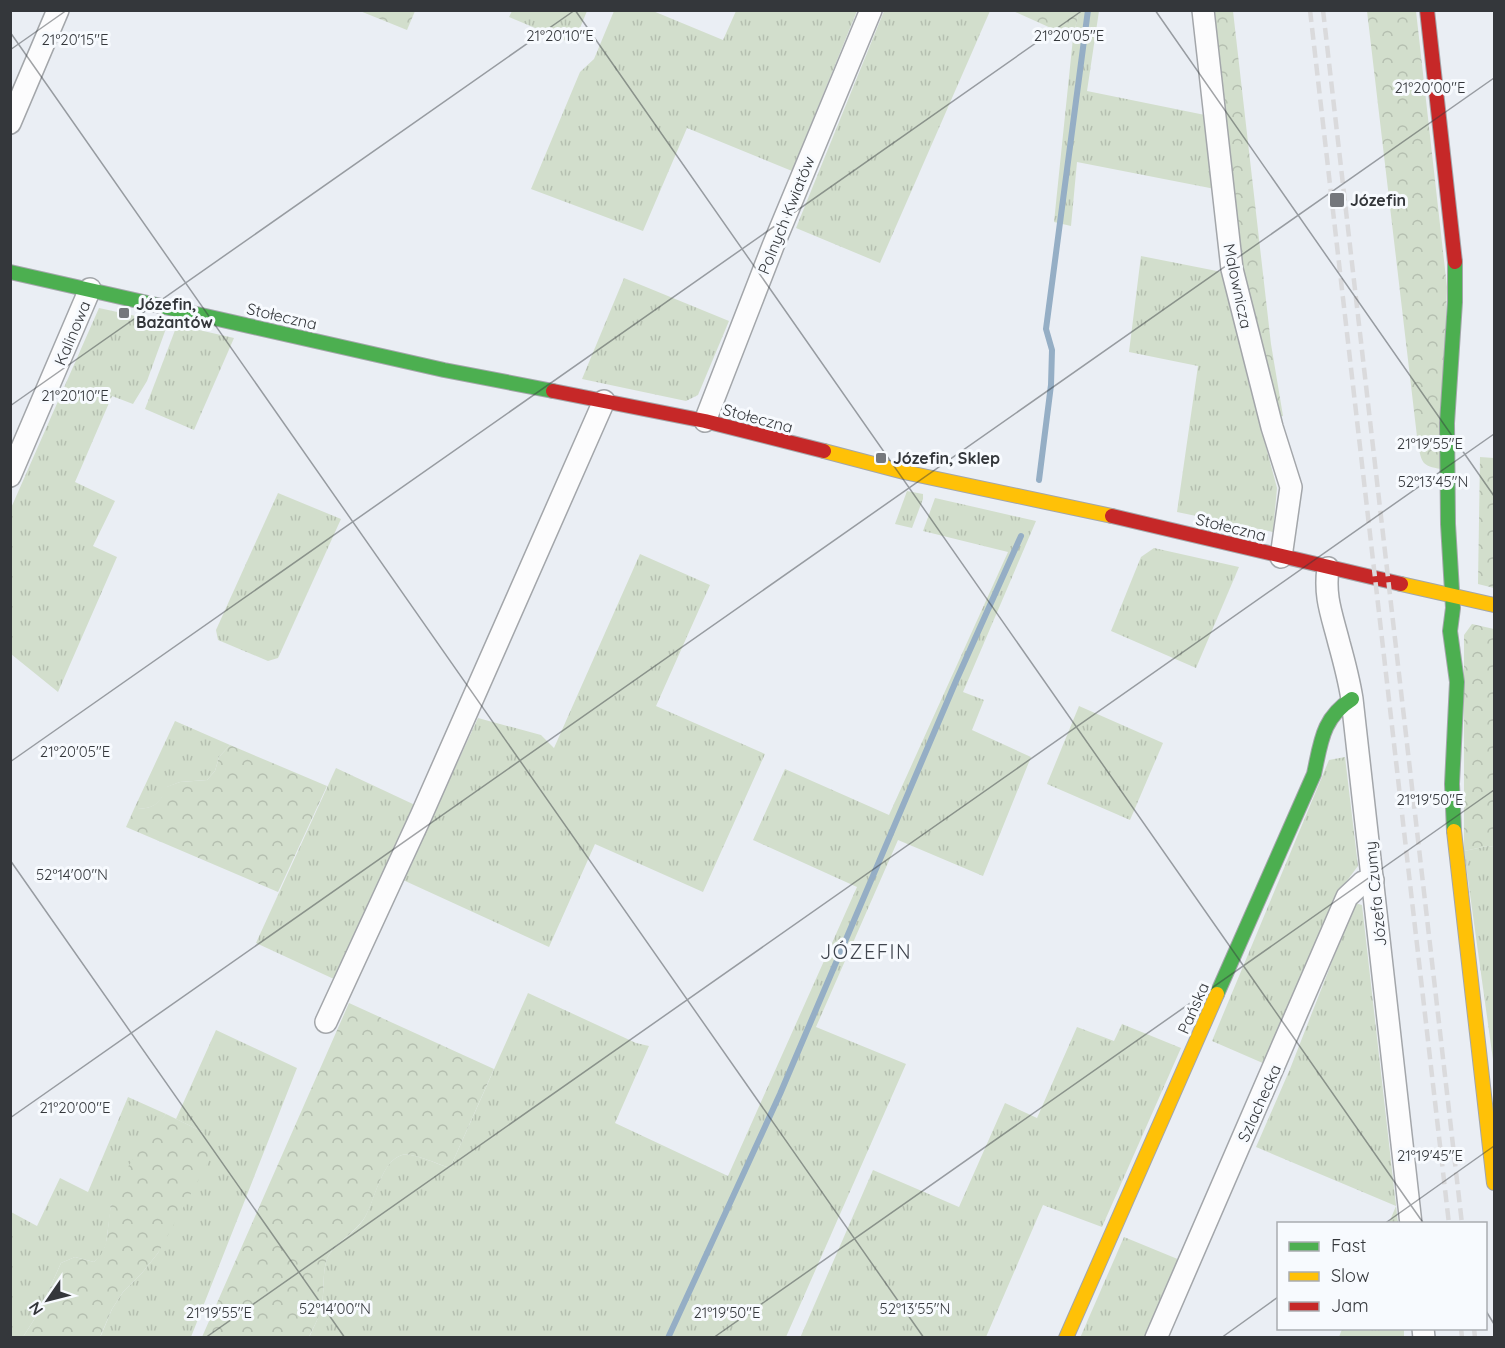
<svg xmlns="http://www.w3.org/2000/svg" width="1505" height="1348" font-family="Quicksand,sans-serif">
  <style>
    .grass { fill: url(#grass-tufts) }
    .forest { fill: url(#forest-crowns) }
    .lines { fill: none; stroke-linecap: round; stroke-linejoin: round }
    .stream { stroke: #95aec5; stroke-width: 6 }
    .street-casing { stroke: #a3a6aa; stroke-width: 24 }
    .fast-casing { stroke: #a3a6aa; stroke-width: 16 }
    .slow-casing { stroke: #a3a6aa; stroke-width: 16 }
    .jam-casing { stroke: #a3a6aa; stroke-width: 16 }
    .street { stroke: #fcfcfd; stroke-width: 21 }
    .fast { stroke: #4caf50; stroke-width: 14 }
    .slow { stroke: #ffc107; stroke-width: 14 }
    .jam { stroke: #c62828; stroke-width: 14 }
    .rail { stroke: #dadadc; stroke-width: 4.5; stroke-dasharray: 12 6; stroke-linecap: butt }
    .ticks { fill: none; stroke: #34373b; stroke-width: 1.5; stroke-opacity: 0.45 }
    .poi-dot { fill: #74777c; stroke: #f7fafe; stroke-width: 2 }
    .labels { text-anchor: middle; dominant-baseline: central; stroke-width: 6; stroke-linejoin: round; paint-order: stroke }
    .poi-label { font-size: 16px; font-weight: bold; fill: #34373b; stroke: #f7fafe; text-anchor: start }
    .street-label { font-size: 16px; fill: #34373b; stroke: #f7fafe }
    .quarter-label { font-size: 20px; letter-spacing: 1.5px; fill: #40454e; stroke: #f7fafe }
    .ticks-label { font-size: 15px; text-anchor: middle; fill: #34373b; stroke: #f7fafe; stroke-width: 6; stroke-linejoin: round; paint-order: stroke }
  </style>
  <defs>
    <pattern id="grass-tufts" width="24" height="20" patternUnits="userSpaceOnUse" patternTransform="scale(1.5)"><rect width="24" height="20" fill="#d2decc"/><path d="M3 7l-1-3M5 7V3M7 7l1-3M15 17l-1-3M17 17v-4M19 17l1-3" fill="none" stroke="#b5bfb0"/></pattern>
    <pattern id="forest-crowns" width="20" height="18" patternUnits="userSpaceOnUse" patternTransform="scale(1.5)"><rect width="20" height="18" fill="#d2decc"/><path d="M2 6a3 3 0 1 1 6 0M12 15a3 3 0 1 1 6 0" fill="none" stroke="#b5bfb0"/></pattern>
  </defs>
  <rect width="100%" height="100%" fill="#eaeef4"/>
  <!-- grass -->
  <g class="grass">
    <polygon points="512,11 512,10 587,11 580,28 566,41 509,17"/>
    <polygon points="614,11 653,11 723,40 736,11 857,11 792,171 687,128 643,231 531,189 580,72 594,59"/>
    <polygon points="884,11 990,11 880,263 796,228"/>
    <polygon points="1079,11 1099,11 1087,91 1205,115 1215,189 1077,162 1071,226 1054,222 1073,38"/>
    <polygon points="1141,256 1222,272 1232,304 1247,376 1277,488 1273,532 1177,512 1198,366 1129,352"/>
    <polygon points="624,278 729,321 698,395 686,401 582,379"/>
    <polygon points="99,308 168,323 147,381 133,404 112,396 75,482 115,501 93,546 117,557 58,692 11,654 11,508"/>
    <polygon points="177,325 234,338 194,430 145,409"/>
    <polygon points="907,491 923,494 923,499 912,528 895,524"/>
    <polygon points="278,493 341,519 278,658 268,661 218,640 216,630"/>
    <path d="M935,498L1036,521L963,692L984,700L972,730L1031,757L983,876L898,840L816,1027L906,1064L786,1337L309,1338C313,1328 319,1318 321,1308C325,1293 322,1277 326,1262C332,1243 355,1235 365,1217C375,1200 381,1161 402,1155C412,1152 439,1165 450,1168L528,993L636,1043L649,1046L615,1123L728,1176L857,887L753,840L785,769L889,815L1008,552L923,531Z"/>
    <polygon points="1154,548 1239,567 1196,668 1111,631 1141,557"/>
    <polygon points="640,554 710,585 656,706 765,754 703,892 595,844 549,947 403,880 478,718 541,735 554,748"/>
    <polygon points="1079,706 1163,743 1130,820 1047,784"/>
    <path d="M175,721L230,745L219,757L215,771L207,780L180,782L167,787C160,805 153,809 134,809Z"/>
    <polygon points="1345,757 1358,866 1346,882 1265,1064 1212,1041 1329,760"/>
    <polygon points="336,768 415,805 336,980 256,943"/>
    <polygon points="1488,846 1494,847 1494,1067 1464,851"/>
    <polygon points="1355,903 1362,905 1398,1223 1389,1223 1396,1206 1256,1147 1290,1069"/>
    <polygon points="1122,1024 1181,1048 1102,1227 1043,1205 986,1337 800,1338 873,1170 959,1207 1005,1103 1037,1118 1077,1027 1114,1041"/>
    <polygon points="216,1030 297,1068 191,1337 100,1338 112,1309 123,1292 142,1273 158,1253 166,1235 203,1132 176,1119"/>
    <polygon points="128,1097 166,1114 135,1157 111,1206 106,1244 102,1255 94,1262 75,1257 61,1263 39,1312 23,1337 11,1338 11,1212 37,1226 60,1178 88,1192"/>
    <polygon points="1124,1237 1180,1260 1146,1337 1080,1338"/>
    <polygon points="1342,1329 1404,1329 1404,1337 1339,1337"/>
  </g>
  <!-- forest -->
  <g class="forest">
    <polygon points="360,11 415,11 407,30"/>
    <polygon points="1013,11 1079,11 1073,38"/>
    <polygon points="1212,11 1233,11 1271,344 1283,416 1274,418 1243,286"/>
    <path d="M1367,11H1416L1447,287L1441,469C1422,466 1422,463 1418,445Z"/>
    <polygon points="1480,457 1494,458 1494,588 1478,584"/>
    <polygon points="1472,624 1494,629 1494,847 1488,846 1464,851 1464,635"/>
    <path d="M230,745L327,786L278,892L126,827L134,809C152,809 160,805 166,787L180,782L207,780L215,771L219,757Z"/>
    <path d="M349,1003L494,1069L450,1168C440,1165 411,1152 402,1155C381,1161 375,1201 365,1217C354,1235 332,1243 326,1262C322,1277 325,1293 321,1308C319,1318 313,1328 309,1337H202Z"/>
    <path d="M166,1114L203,1132L213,1147L210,1159L158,1253L142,1273L123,1292L112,1309L100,1337H23L39,1312L61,1263L75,1257L94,1262C111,1248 106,1227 111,1206C113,1199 116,1191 119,1184C131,1159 148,1136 166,1114Z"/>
  </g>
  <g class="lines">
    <!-- stream -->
    <g class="stream">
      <polyline points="1039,480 1051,385 1052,350 1046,329 1088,10"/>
      <polyline points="668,1338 780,1094 956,681 1021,536"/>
    </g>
    <!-- street casing -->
    <g class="street-casing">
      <g id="street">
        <polyline points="1203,10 1232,269 1272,427 1291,487 1281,557"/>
        <polyline points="10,123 58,10"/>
        <polyline points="705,421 773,246 871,10"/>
        <polyline points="10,476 90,289"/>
        <path d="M1328,568C1324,597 1332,615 1339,643C1344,661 1349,680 1352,699L1411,1224"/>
        <polyline points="326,1022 421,816 604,401"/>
        <polyline points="1423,1328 1424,1338"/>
        <polyline points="1156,1338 1347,897 1363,882 1373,880"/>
      </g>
    </g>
    <!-- fast casing -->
    <g class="fast-casing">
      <g id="fast">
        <polyline points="10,272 444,370 553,391"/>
        <polyline points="1454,831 1452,784 1457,682 1450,631 1453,608 1448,524 1447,423 1455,302 1455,262"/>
        <path d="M1217,994L1314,774C1321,742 1322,718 1352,699"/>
      </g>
    </g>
    <!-- slow casing -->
    <g class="slow-casing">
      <g id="slow">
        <polyline points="824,451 904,472 1112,516"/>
        <polyline points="1401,584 1494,605"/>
        <polyline points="1454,831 1494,1183"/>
        <polyline points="1066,1338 1217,994"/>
      </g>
    </g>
    <!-- jam casing -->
    <g class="jam-casing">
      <g id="jam">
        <polyline points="1427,10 1455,262"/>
        <polyline points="553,391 705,421 824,451"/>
        <polyline points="1112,516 1401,584"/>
      </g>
    </g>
    <!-- street -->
    <use href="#street" class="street"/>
    <!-- fast -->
    <use href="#fast" class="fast"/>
    <!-- slow -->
    <use href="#slow" class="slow"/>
    <!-- jam -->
    <use href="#jam" class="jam"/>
    <!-- rail -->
    <g class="rail">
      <polyline points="1310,10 1449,1224"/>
      <polyline points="1323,10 1462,1224"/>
      <polyline points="1461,1328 1462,1338"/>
      <polyline points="1474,1328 1475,1338"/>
    </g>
  </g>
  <!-- ticks -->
  <path class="ticks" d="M575,10L1424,1224M1155,10L1494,496M10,32L924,1338M10,50L67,10M10,406L575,10M10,762L1083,10M10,860L345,1338M10,1118L1494,78M1384,1224L1494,1146M1486,1311L1494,1324M205,1338L1494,434M713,1338L1494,790M1221,1338L1278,1297"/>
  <!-- markers -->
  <g class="poi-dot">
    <rect x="1329" y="192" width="16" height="16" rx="3"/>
    <rect x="118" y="307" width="12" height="12" rx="3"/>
    <rect x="875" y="452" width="12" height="12" rx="3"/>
  </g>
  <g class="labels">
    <!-- poi labels -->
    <g class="poi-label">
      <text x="1350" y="200">Józefin</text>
      <text x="136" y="304">Józefin,<tspan x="136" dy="18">Bażantów</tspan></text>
      <text x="893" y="458">Józefin, Sklep</text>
    </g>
    <!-- street labels -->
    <g class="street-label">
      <text transform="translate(786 215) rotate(-68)">Polnych Kwiatów</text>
      <text transform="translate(1238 286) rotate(78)">Malownicza</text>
      <text transform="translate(282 316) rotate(13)">Stołeczna</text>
      <text transform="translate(72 333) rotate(-67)">Kalinowa</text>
      <text transform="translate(758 418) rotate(15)">Stołeczna</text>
      <text transform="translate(1231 527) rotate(14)">Stołeczna</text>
      <text transform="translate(1375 894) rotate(-96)">Józefa Czumy</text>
      <text transform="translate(1193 1008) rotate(-66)">Pańska</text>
      <text transform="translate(1259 1103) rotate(-66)">Szlachecka</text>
    </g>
    <!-- quarter labels -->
    <g class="quarter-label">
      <text x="866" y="951">JÓZEFIN</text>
    </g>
  </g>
  <g class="ticks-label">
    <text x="560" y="41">21°20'10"E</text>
    <text x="1069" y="41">21°20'05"E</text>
    <text x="75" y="45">21°20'15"E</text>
    <text x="1430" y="93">21°20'00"E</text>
    <text x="75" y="401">21°20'10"E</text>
    <text x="1430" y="449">21°19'55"E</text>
    <text x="1433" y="487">52°13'45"N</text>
    <text x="75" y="757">21°20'05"E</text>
    <text x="1430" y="805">21°19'50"E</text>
    <text x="72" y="880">52°14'00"N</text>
    <text x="75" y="1113">21°20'00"E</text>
    <text x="1430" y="1161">21°19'45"E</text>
    <text x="335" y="1314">52°14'00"N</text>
    <text x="915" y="1314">52°13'55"N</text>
    <text x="219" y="1318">21°19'55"E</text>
    <text x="727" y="1318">21°19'50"E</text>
  </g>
  <!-- border -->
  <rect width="1505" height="1348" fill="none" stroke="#34373b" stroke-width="24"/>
  <!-- legend -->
  <rect x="1277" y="1222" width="210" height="108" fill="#f7fafe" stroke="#a9acb0" stroke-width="1.5"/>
  <rect x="1289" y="1242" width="30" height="9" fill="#4caf50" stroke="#a9acb0" stroke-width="1.5"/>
  <text x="1331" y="1252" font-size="18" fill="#34373b">Fast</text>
  <rect x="1289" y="1272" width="30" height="9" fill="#ffc107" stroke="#a9acb0" stroke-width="1.5"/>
  <text x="1331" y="1282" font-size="18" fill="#34373b">Slow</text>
  <rect x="1289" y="1302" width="30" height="9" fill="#c62828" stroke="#a9acb0" stroke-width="1.5"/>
  <text x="1331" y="1312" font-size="18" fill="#34373b">Jam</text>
  <!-- north arrow -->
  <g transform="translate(48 1300) rotate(235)" stroke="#f7fafe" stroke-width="4.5" paint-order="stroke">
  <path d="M0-4.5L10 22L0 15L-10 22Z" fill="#34373b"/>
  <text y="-9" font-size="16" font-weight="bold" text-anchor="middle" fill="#34373b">N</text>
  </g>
</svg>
